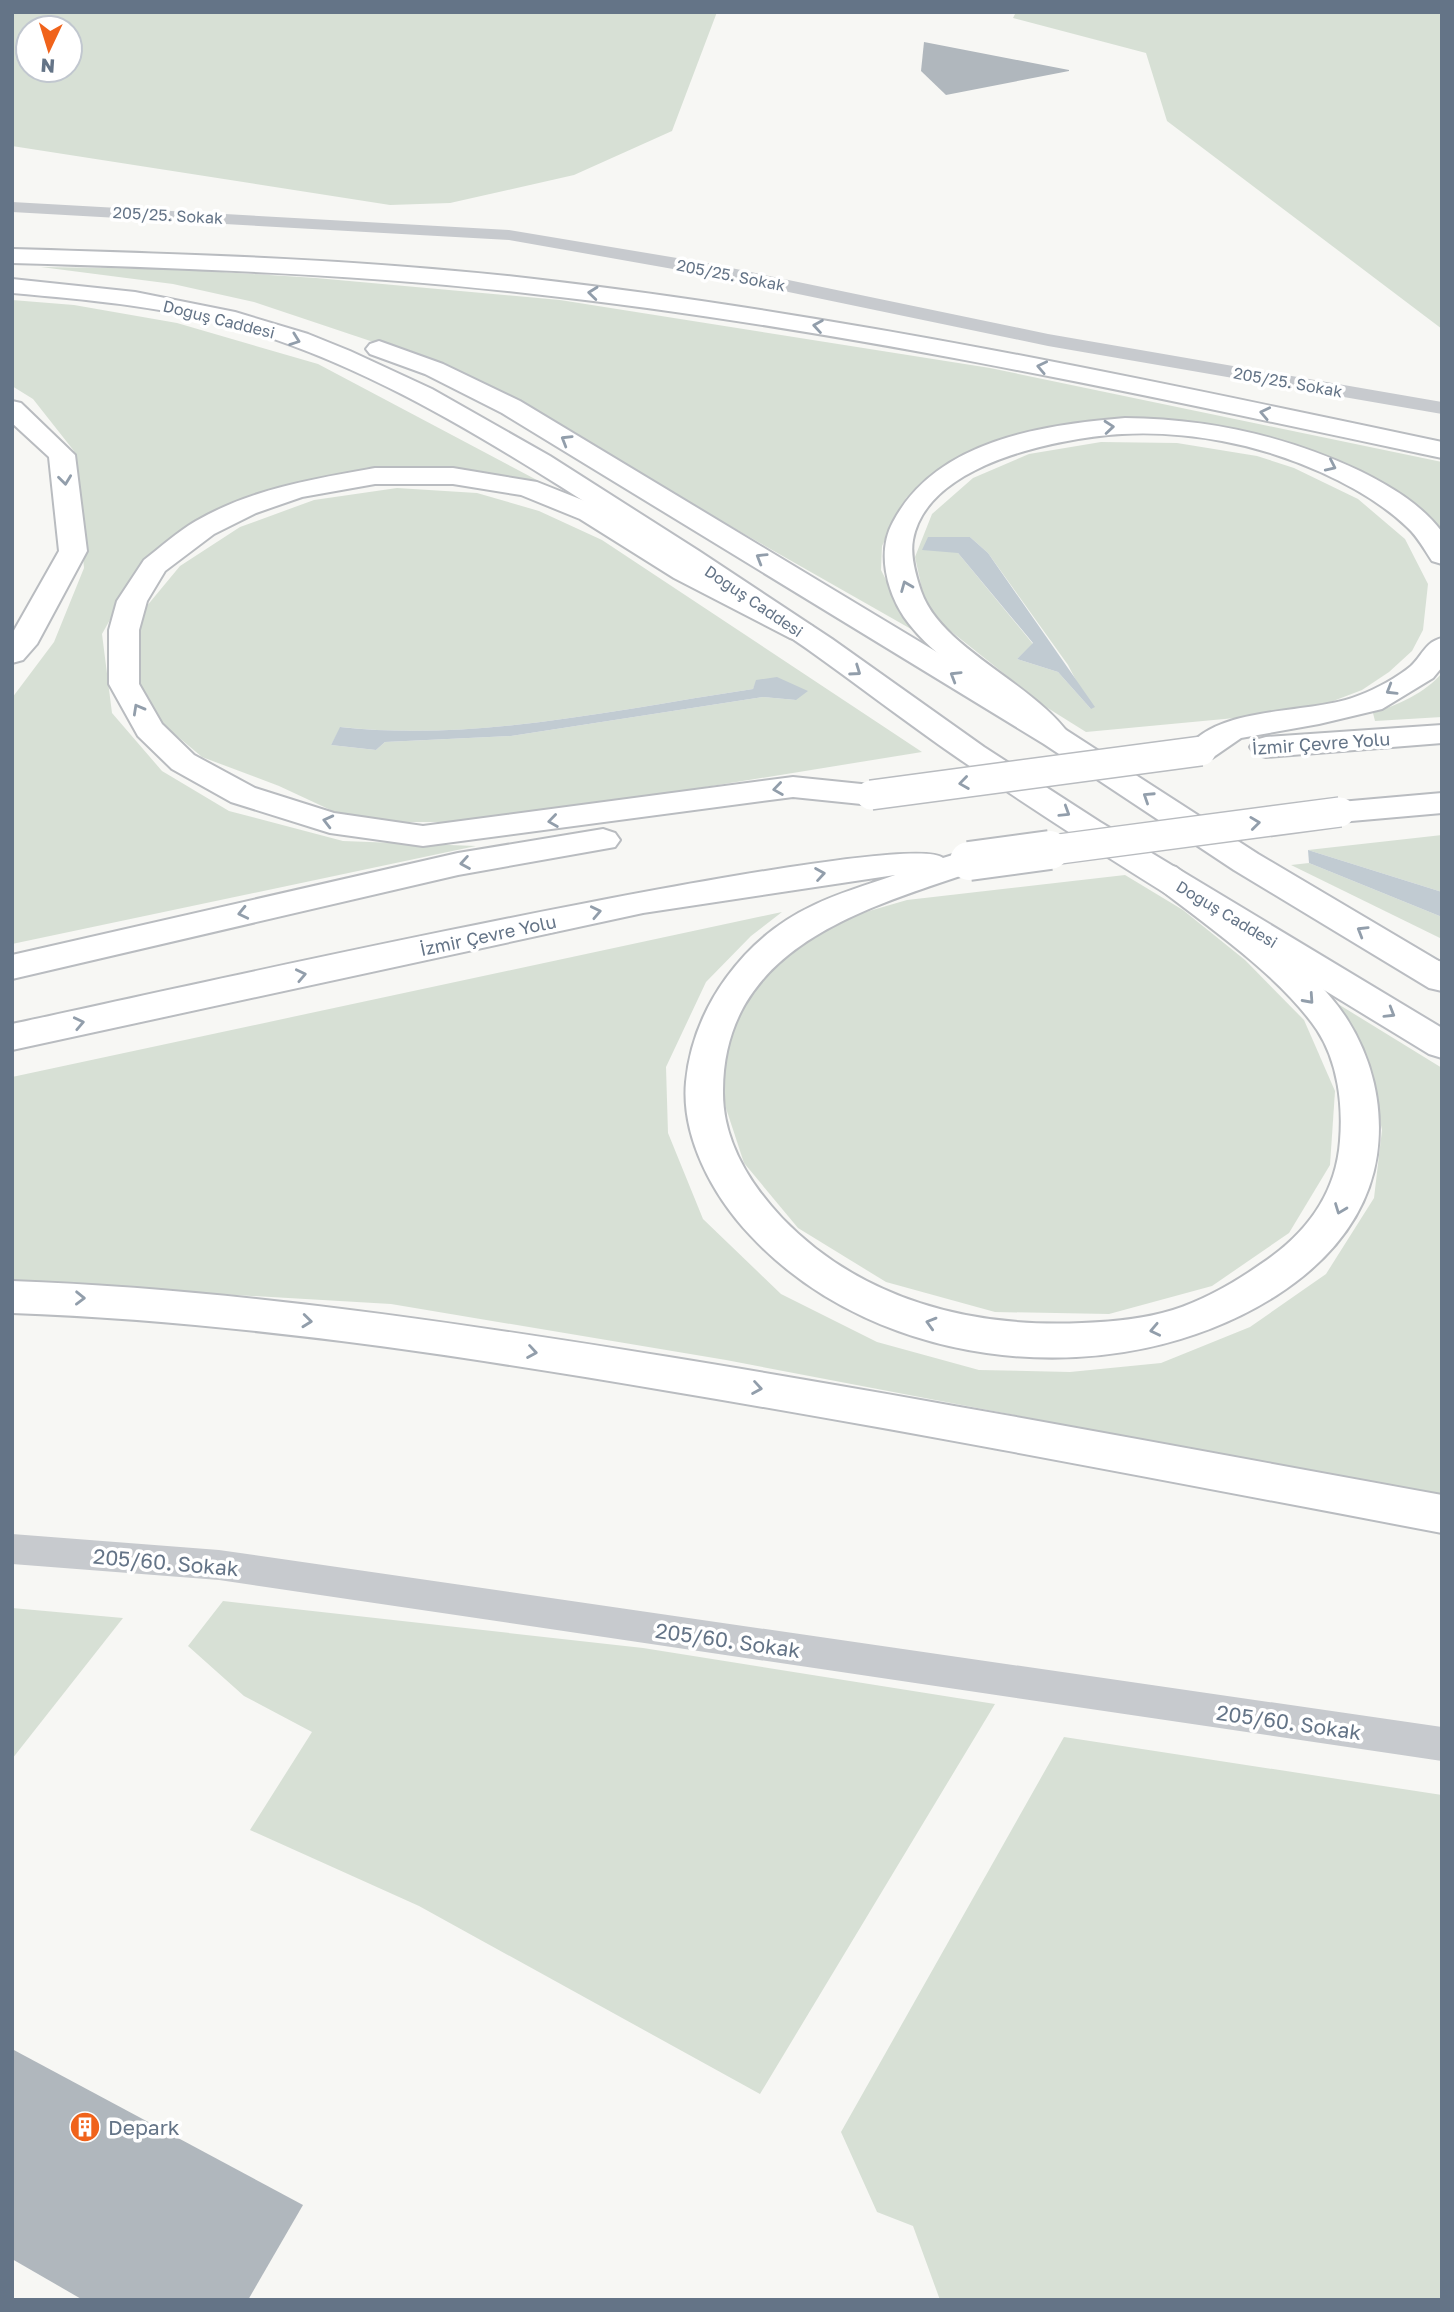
<svg xmlns="http://www.w3.org/2000/svg" width="1454" height="2312" font-family="'Golos Text',sans-serif">
  <style>
    .green { fill: #d7e0d5; fill-rule: evenodd }
    .water { fill: #c1cbd2 }
    .building { fill: #b0b7bd }
    .lines { fill: none; stroke-linecap: round; stroke-linejoin: round }
    .primary-casing { stroke: #babdc2; stroke-width: 4 }
    .highway-casing { stroke: #b9bcc0; stroke-width: 4 }
    .street { fill: #c7cace; fill-rule: evenodd }
    .primary { fill: #fff; fill-rule: evenodd }
    .highway { fill: #fff; fill-rule: evenodd }
    .highway-bridge-far1-casing { stroke: #b9bcc0; stroke-width: 32; stroke-linecap: butt }
    .highway-bridge-casing { stroke: #b9bcc0; stroke-width: 42; stroke-linecap: butt }
    .highway-bridge-far1 { stroke: #fff; stroke-width: 29 }
    .highway-bridge { stroke: #fff; stroke-width: 38 }
    .oneway { stroke: #929eab }
    .labels { text-anchor: middle; dominant-baseline: central; stroke-width: 7; stroke-linejoin: round; paint-order: stroke }
    .far-street-label { font-size: 16px; fill: #647487; stroke: #fff }
    .street-label { font-size: 18px; fill: #647487; stroke: #fff }
    .near-street-label { font-size: 21px; fill: #647487; stroke: #fff }
    .near-poi-label { font-size: 21px; fill: #647487; stroke: #fff; text-anchor: start }
  </style>
  <rect width="100%" height="100%" fill="#f7f7f4"/>
  <!-- green -->
  <g class="green">
    <path d="M12,12H717L672,131L574,175L450,203L390,205L12,146ZM70,28V70H28V28Z"/>
    <polygon points="1016,12 1442,12 1442,329 1167,121 1146,53 1013,18"/>
    <polygon points="41,267 176,269 316,278 560,300 990,368 1442,462 1442,540 1353,473 1268,440 1117,423 950,464 906,498 882,546 881,570 911,629 454,369 254,302 173,284"/>
    <polygon points="12,300 74,305 177,323 318,364 552,488 358,473 234,502 139,568 102,634 112,713 162,771 229,811 343,841 476,846 12,944 12,698 54,642 84,568 74,451 33,399 12,386"/>
    <path d="M1101,442L1177,443L1257,456L1294,468L1358,499L1405,539L1428,584L1423,630L1412,651L1389,672L1362,690L1328,703L1288,713L1086,732L1046,707L943,625L925,603L915,557L932,514L973,478L1029,454ZM970,537L988,553L1068,665L1091,709L1058,672L1017,659L1033,644L958,553Z"/>
    <path d="M397,488L477,493L539,511L602,540L922,752L552,812L472,822H395L337,813L279,786L202,757L151,714L130,664L141,613L180,566L240,527L314,500ZM757,680L796,700L763,697L511,736L385,742L376,750L331,745L341,727C477,742 618,709 753,689Z"/>
    <path d="M1442,673V717L1375,721L1373,713C1399,704 1424,694 1442,673Z"/>
    <polygon points="1442,835 1442,892 1308,850"/>
    <polygon points="1309,863 1442,917 1442,939 1291,865"/>
    <polygon points="1125,875 1183,910 1245,960 1304,1020 1335,1091 1330,1165 1289,1233 1212,1286 1109,1314 995,1312 886,1282 798,1228 744,1163 721,1093 731,1026 768,968 828,923 907,900"/>
    <polygon points="782,912 751,936 706,982 666,1067 668,1133 703,1219 781,1294 877,1342 979,1370 1070,1372 1161,1363 1250,1327 1326,1274 1374,1198 1382,1130 1370,1070 1338,1004 1442,1068 1442,1497 726,1360 391,1304 12,1282 12,1077"/>
    <polygon points="223,1601 643,1648 995,1704 760,2094 419,1906 250,1830 312,1732 244,1696 188,1646"/>
    <polygon points="12,1608 123,1618 12,1759"/>
    <polygon points="1064,1737 1442,1795 1442,2300 940,2300 913,2226 877,2212 841,2132"/>
  </g>
  <!-- water -->
  <g class="water">
    <polygon points="928,537 970,537 988,553 1095,707 1091,709 1058,672 1017,659 1033,643 958,553 922,550"/>
    <path d="M777,677L808,691L796,700L763,697L511,736L385,742L376,750L331,745L340,727C477,742 618,709 753,689L756,680Z"/>
    <polygon points="1308,850 1442,892 1442,917 1309,863"/>
  </g>
  <!-- building -->
  <g class="building">
    <polygon points="924,42 1069,70 1069,71 946,95 921,71"/>
    <polygon points="12,2049 303,2205 248,2300 83,2300 12,2259"/>
  </g>
  <g class="lines">
    <!-- primary casing -->
    <g class="primary-casing">
      <g id="primary">
        <path d="M12,279L135,292L235,312L308,334L350,351L432,389L550,456L699,551L832,639L984,747L1100,822L1442,1028V1058L1429,1054C1271,957 1111,864 958,758C907,723 857,684 806,648C725,592 643,539 560,486C461,424 359,364 246,330C171,307 91,300 12,293Z"/>
        <polygon points="379,341 443,364 520,401 1066,730 1258,854 1442,963 1442,991 1429,988 1234,870 1044,744 502,413 425,374 370,354 366,349 370,344"/>
      </g>
    </g>
    <!-- highway casing -->
    <g class="highway-casing">
      <g id="highway">
        <path d="M12,249C186,254 361,259 534,279C840,314 1141,378 1442,442V458C1141,394 840,328 534,294C361,274 186,268 12,263Z"/>
        <polygon points="12,401 21,403 75,455 87,551 37,644 23,660 12,663 12,634 59,551 49,457 12,423"/>
        <path d="M1125,418C1208,419 1284,435 1360,471C1390,486 1421,504 1442,532V564L1432,561C1424,549 1418,537 1407,527C1362,484 1283,452 1222,441C1190,435 1155,432 1122,434C1059,438 927,463 913,540C910,556 916,576 921,591C941,649 1033,682 1071,737L1066,744C1059,745 1053,748 1046,744C1035,739 1013,710 1000,700C967,674 929,653 904,617C886,590 877,551 893,522C936,440 1042,425 1125,418Z"/>
        <path d="M375,468H453L537,482L600,507L694,566L812,626L816,632L812,638L801,641L790,638L674,578L580,519L521,495L453,484H375L302,497L256,513L214,534L165,571L147,601L139,630V684L162,724L194,755L255,788L334,813L423,826L793,777L871,785L883,788L887,795L883,802L871,805L793,797L423,846L330,833L231,802L172,769L138,736L109,684V630L117,601L144,560C161,547 177,532 196,521C251,489 313,479 375,468Z"/>
        <path d="M1442,638V667L1433,678L1382,709L1319,724L1241,738L1212,758L1201,761L1190,758L1185,751C1218,703 1310,716 1360,695C1376,689 1398,677 1411,666C1423,655 1425,642 1442,638Z"/>
        <polygon points="1442,725 1442,743 1266,757 1255,754 1250,747 1255,740 1266,737"/>
        <polygon points="1442,793 1442,813 1340,822 1328,819 1324,812 1328,805 1340,802"/>
        <polygon points="603,829 615,833 620,840 615,847 458,875 12,979 12,955 458,853"/>
        <path d="M969,850L981,853L986,861L981,869C870,907 724,944 723,1090C722,1139 749,1183 782,1218C861,1300 971,1328 1082,1323C1112,1322 1144,1319 1173,1310C1204,1300 1234,1283 1261,1264C1305,1235 1336,1195 1340,1141C1343,1104 1338,1062 1317,1030C1280,975 1204,924 1152,883L1147,875L1152,867L1164,864L1176,867C1230,909 1307,960 1345,1016C1372,1057 1384,1106 1377,1155C1368,1216 1328,1262 1277,1295C1119,1396 879,1374 750,1235C713,1196 681,1137 686,1082C693,1007 744,938 812,906C838,893 867,885 895,875L643,913L12,1050V1024C116,1002 905,823 943,858Z"/>
        <polygon points="1428,958 1442,962 1442,988 1415,978 1410,970 1415,962"/>
        <path d="M12,1281C233,1289 451,1322 669,1357C927,1399 1184,1448 1442,1495V1533C1184,1484 927,1434 669,1391C451,1354 233,1321 12,1313Z"/>
      </g>
    </g>
    <!-- street -->
    <g class="street">
      <polygon points="12,202 509,230 707,263 1048,334 1442,402 1442,414 1048,346 707,275 509,240 12,212"/>
      <polygon points="12,1534 219,1550 1442,1727 1442,1761 219,1580 12,1564"/>
    </g>
    <!-- primary -->
    <use href="#primary" class="primary"/>
    <!-- highway -->
    <use href="#highway" class="highway"/>
    <!-- highway-bridge-far1 casing -->
    <g class="highway-bridge-far1-casing">
      <g id="highway-bridge-far1">
        <polyline points="871,795 1201,751"/>
        <polyline points="1037,852 1340,812"/>
      </g>
    </g>
    <!-- highway-bridge casing -->
    <g class="highway-bridge-casing">
      <polyline id="highway-bridge" points="969,861 1050,850"/>
    </g>
    <!-- highway-bridge-far1 -->
    <use href="#highway-bridge-far1" class="highway-bridge-far1"/>
    <!-- highway-bridge -->
    <use href="#highway-bridge" class="highway-bridge"/>
  </g>
  <!-- one-way arrows -->
  <defs><path id="oneway-chevron" d="M-2-3.5L2.5 0L-2 3.5" fill="none" stroke-width="1.6" stroke-linecap="round" stroke-linejoin="round" transform="scale(1.75)"/></defs>
  <g class="oneway">
    <use href="#oneway-chevron" transform="translate(593 293) rotate(-174)"/>
    <use href="#oneway-chevron" transform="translate(818 326) rotate(-171)"/>
    <use href="#oneway-chevron" transform="translate(295 340) rotate(20)"/>
    <use href="#oneway-chevron" transform="translate(1042 367) rotate(-168)"/>
    <use href="#oneway-chevron" transform="translate(1265 413) rotate(-168)"/>
    <use href="#oneway-chevron" transform="translate(1109 427) rotate(-5)"/>
    <use href="#oneway-chevron" transform="translate(566 440) rotate(-149)"/>
    <use href="#oneway-chevron" transform="translate(1331 466) rotate(25)"/>
    <use href="#oneway-chevron" transform="translate(65 480) rotate(83)"/>
    <use href="#oneway-chevron" transform="translate(761 558) rotate(-149)"/>
    <use href="#oneway-chevron" transform="translate(906 586) rotate(-112)"/>
    <use href="#oneway-chevron" transform="translate(856 671) rotate(35)"/>
    <use href="#oneway-chevron" transform="translate(955 676) rotate(-149)"/>
    <use href="#oneway-chevron" transform="translate(1391 690) rotate(149)"/>
    <use href="#oneway-chevron" transform="translate(138 709) rotate(-119)"/>
    <use href="#oneway-chevron" transform="translate(964 783) rotate(172)"/>
    <use href="#oneway-chevron" transform="translate(778 789) rotate(172)"/>
    <use href="#oneway-chevron" transform="translate(1148 797) rotate(-147)"/>
    <use href="#oneway-chevron" transform="translate(1065 812) rotate(32)"/>
    <use href="#oneway-chevron" transform="translate(328 821) rotate(-166)"/>
    <use href="#oneway-chevron" transform="translate(553 821) rotate(172)"/>
    <use href="#oneway-chevron" transform="translate(1255 823) rotate(-7)"/>
    <use href="#oneway-chevron" transform="translate(465 863) rotate(170)"/>
    <use href="#oneway-chevron" transform="translate(820 874) rotate(-9)"/>
    <use href="#oneway-chevron" transform="translate(596 912) rotate(-12)"/>
    <use href="#oneway-chevron" transform="translate(243 913) rotate(167)"/>
    <use href="#oneway-chevron" transform="translate(1362 931) rotate(-149)"/>
    <use href="#oneway-chevron" transform="translate(301 975) rotate(-12)"/>
    <use href="#oneway-chevron" transform="translate(1309 999) rotate(48)"/>
    <use href="#oneway-chevron" transform="translate(1390 1013) rotate(31)"/>
    <use href="#oneway-chevron" transform="translate(79 1023) rotate(-12)"/>
    <use href="#oneway-chevron" transform="translate(1340 1209) rotate(111)"/>
    <use href="#oneway-chevron" transform="translate(80 1298) rotate(1)"/>
    <use href="#oneway-chevron" transform="translate(307 1321) rotate(6)"/>
    <use href="#oneway-chevron" transform="translate(931 1323) rotate(-164)"/>
    <use href="#oneway-chevron" transform="translate(1155 1330) rotate(168)"/>
    <use href="#oneway-chevron" transform="translate(532 1352) rotate(9)"/>
    <use href="#oneway-chevron" transform="translate(757 1388) rotate(9)"/>
  </g>
  <!-- icons -->
  <defs>
    <g id="building-disc" transform="scale(1.575)"><circle r="9.5" fill="#f0631b" stroke="#fff"/><path d="M-4-6H4V6H1V3H-1V6H-4ZM-2.5-4.3h1.7v1.8h-1.7ZM.8-4.3h1.7v1.8H.8ZM-2.5-1h1.7V.8h-1.7ZM.8-1h1.7V.8H.8Z" fill="#fff"/></g>
  </defs>
  <g fill-rule="evenodd">
    <use href="#building-disc" x="85" y="2127"/>
  </g>
  <g class="labels">
    <!-- far-street labels -->
    <g class="far-street-label">
      <text transform="translate(168 215) rotate(3)">205/25. Sokak</text>
      <text transform="translate(731 275) rotate(11)">205/25. Sokak</text>
      <text transform="translate(219 319) rotate(14)">Doğuş Caddesi</text>
      <text transform="translate(1288 382) rotate(10)">205/25. Sokak</text>
      <text transform="translate(754 601) rotate(34)">Doğuş Caddesi</text>
      <text transform="translate(1227 914) rotate(31)">Doğuş Caddesi</text>
    </g>
    <!-- street labels -->
    <g class="street-label">
      <text transform="translate(1321 743) rotate(-4)">İzmir Çevre Yolu</text>
      <text transform="translate(488 935) rotate(-12)">İzmir Çevre Yolu</text>
    </g>
    <!-- near-street labels -->
    <g class="near-street-label">
      <text transform="translate(166 1562) rotate(5)">205/60. Sokak</text>
      <text transform="translate(728 1640) rotate(8)">205/60. Sokak</text>
      <text transform="translate(1289 1722) rotate(8)">205/60. Sokak</text>
    </g>
    <!-- near-poi labels -->
    <g class="near-poi-label">
      <text x="108" y="2127">Depark</text>
    </g>
  </g>
  <!-- border -->
  <rect width="1454" height="2312" fill="none" stroke="#647487" stroke-width="28"/>
  <!-- north arrow -->
  <g transform="translate(49 49) rotate(184)"><circle r="33" fill="#ffffff" stroke="#c1c7cf" stroke-width="2"/>
  <path d="M0-5L12 26L0 18L-12 26Z" fill="#f0631b"/>
  <text y="-10" font-size="19" font-weight="bold" text-anchor="middle" fill="#647487">N</text>
  </g>
</svg>
